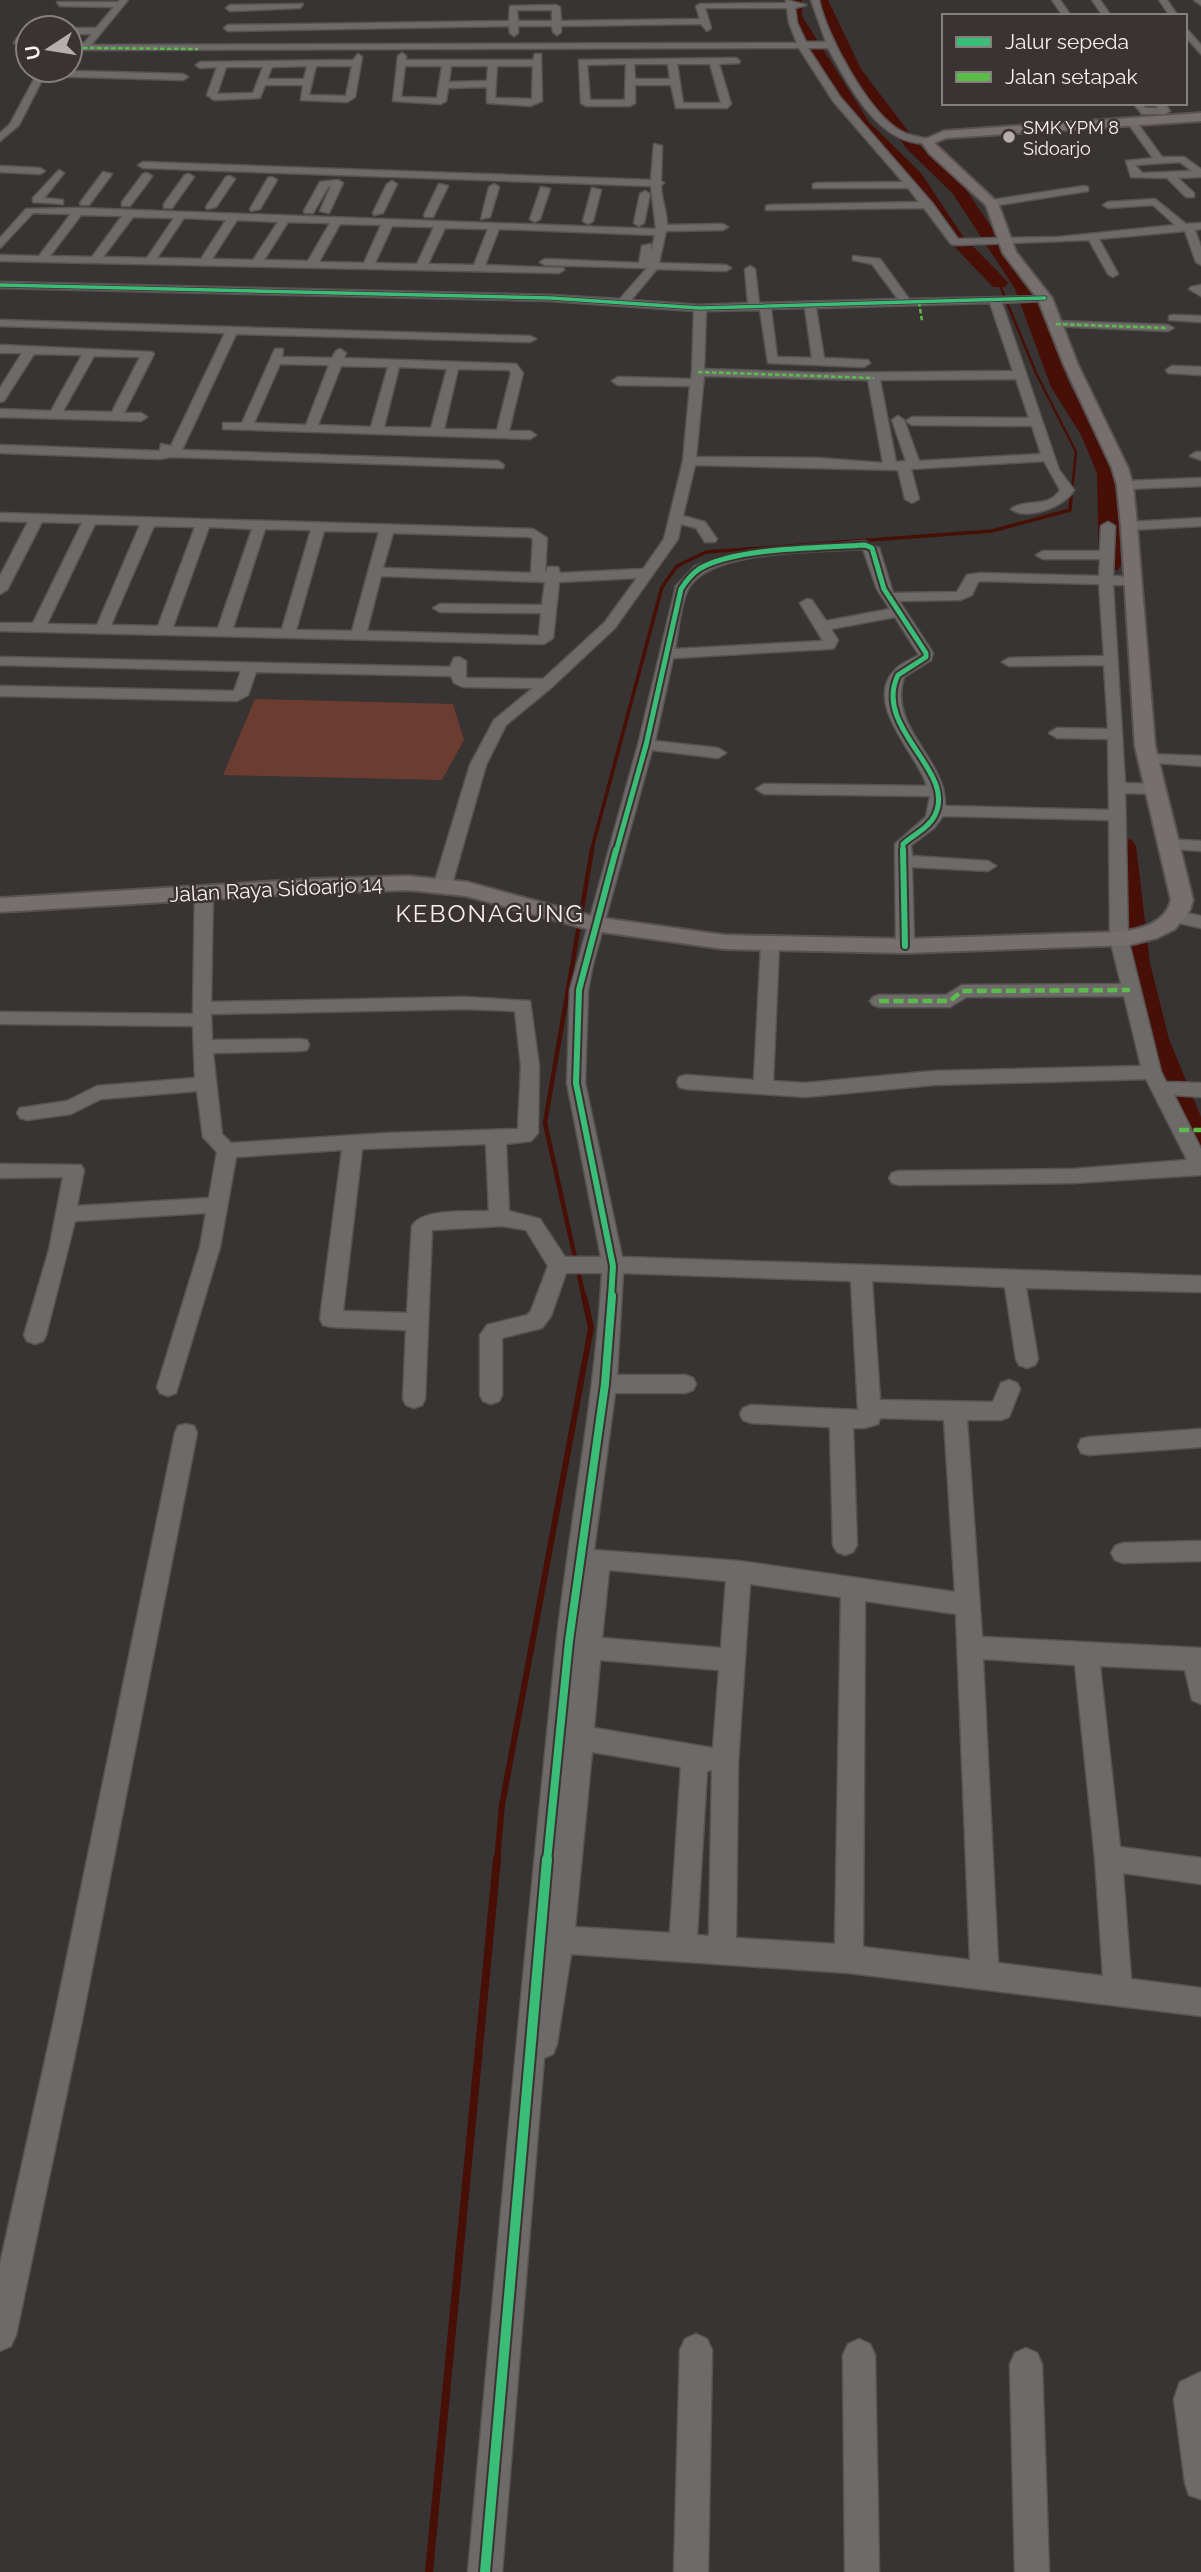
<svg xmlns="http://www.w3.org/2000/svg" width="1201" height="2572" font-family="Raleway,sans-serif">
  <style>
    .green { fill: #6c3c31 }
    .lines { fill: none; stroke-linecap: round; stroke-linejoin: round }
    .stream-far4 { stroke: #480f06; stroke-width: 2.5 }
    .stream-far3 { stroke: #480f06; stroke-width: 3.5 }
    .stream-far2 { stroke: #480f06; stroke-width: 4.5 }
    .stream-far1 { stroke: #480f06; stroke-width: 6 }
    .stream { stroke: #480f06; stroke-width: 8 }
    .river { fill: #480f06; fill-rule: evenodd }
    .minor-casing { stroke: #575352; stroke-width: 3 }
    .major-casing { stroke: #575352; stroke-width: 4 }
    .minor { fill: #6e6a6a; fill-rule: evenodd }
    .major { fill: #766f6d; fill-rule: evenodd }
    .quiet-far1 { stroke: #5cbc4b; stroke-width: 2.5; stroke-dasharray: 4.5 2.5; stroke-linecap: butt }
    .quiet { stroke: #5cbc4b; stroke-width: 4.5; stroke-dasharray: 10 4.5; stroke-linecap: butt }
    .cycleway-far4-casing { stroke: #3a3331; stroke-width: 5 }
    .cycleway-far3-casing { stroke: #3a3331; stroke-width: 9 }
    .cycleway-far2-casing { stroke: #3a3331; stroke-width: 10 }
    .cycleway-far1-casing { stroke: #3a3331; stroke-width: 12 }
    .cycleway-casing { stroke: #3a3331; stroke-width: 14 }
    .cycleway-far4 { stroke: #3abd76; stroke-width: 3.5 }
    .cycleway-far3 { stroke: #3abd76; stroke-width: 5 }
    .cycleway-far2 { stroke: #3abd76; stroke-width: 6 }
    .cycleway-far1 { stroke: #3abd76; stroke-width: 8 }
    .cycleway { stroke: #3abd76; stroke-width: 10 }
    .poi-dot { fill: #b4aead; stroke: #3a3331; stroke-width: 2.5 }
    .labels { text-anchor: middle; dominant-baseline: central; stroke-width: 5; stroke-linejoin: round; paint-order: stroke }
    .far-poi-label { font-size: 18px; fill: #f6f0ef; stroke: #3a3331; text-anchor: start }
    .street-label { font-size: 21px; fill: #f6f0ef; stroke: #3a3331 }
    .quarter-label { font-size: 24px; letter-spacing: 2px; fill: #f6f0ef; stroke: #3a3331 }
  </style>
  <rect width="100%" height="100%" fill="#383433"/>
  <!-- green -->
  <polygon class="green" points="255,699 453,704 464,740 442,780 223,775"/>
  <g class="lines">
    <!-- stream-far4 -->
    <polyline class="stream-far4" points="999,283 1036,373 1076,452 1071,500"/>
    <!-- stream-far3 -->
    <polyline class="stream-far3" points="591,852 662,587 677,566 706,552 992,531 1070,510 1071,498"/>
    <!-- stream-far2 -->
    <polyline class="stream-far2" points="584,1298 545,1123 592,850"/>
    <!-- stream-far1 -->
    <polyline class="stream-far1" points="497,1861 502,1805 591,1328 584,1296"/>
    <!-- stream -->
    <polyline class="stream" points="429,2572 497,1859"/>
    <!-- river -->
    <g class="river">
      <polygon points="788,0 802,0 802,16 869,122 921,173 962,235 1005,279 1008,283 1005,287 993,287 950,242 909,179 858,128 788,16"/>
      <polygon points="814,0 828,0 861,69 917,143 965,188 1033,289 1071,387 1101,435 1117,473 1121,565 1118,570 1102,570 1099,565 1097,473 1081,435 1051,387 1015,289 953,194 907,149 849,73"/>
      <path d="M1123,838L1132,840L1136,846L1150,963L1169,1039L1201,1117V1157L1190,1154C1136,1059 1116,954 1110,846L1114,840Z"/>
    </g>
    <!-- minor casing -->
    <g class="minor-casing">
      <g id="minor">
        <path d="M120,0H128L91,45L797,43L789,23L787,8H705L711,28L707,31L701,24L561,26V32L557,35L553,32L552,26H518V33L514,36L510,33L509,26L228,31L224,28L228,25L509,21L510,6L556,5L560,7L561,21L700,19L696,6L700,4L786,3V0L806,5L795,8L797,23L806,42H826L811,0H819C826,35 868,112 899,130C908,136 920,137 930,139V143C879,148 849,85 828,48H808L840,97L932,203L958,239L1059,237L1175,225L1153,205L1108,208L1103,205L1108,202L1155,199L1186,224L1201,223V229L1195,230L1201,247V265L1196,262L1185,231L1099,239L1118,274L1113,277L1108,274L1089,240L955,245L951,244L924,208L766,210V206L770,205L919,202L908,188H813V184L817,183L903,182L833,101L799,48L82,50L72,53V49L85,42L92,34H70V28H96L114,7L60,6L57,2H118ZM517,10H552V21H518Z"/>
        <polygon points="1052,0 1060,0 1071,16 1063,16"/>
        <polygon points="1092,0 1100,0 1111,16 1103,16"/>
        <polygon points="1159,0 1167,0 1178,16 1170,16"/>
        <polygon points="1194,0 1201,0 1201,5"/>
        <polygon points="303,4 300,8 230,11 226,8 230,5"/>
        <polygon points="1185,27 1201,45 1201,54 1185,36"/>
        <polygon points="17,38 28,38 28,44 14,43"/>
        <path d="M402,53L406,56V60H533L535,54H541L542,101L530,106L487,103V87L448,88L446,101L441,104L393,101L398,56ZM405,66H442L437,98L401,97ZM451,66H488L487,81L449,82ZM497,66H533L532,99L495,98Z"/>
        <path d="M358,54L362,57L355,97L347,102L301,100L303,85H265L260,98L214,100L207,95L217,67L200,68L196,65L200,62L353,60ZM307,66L304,79H267L272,67ZM316,66H352L346,96L309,95ZM226,67H263L253,93L217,94Z"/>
        <path d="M736,58L740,61L739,63L719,64L731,104L727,108H676L671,85H635V103L630,106H586L581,103L579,60ZM626,64L625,100H590L587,65ZM634,64H668L670,79H635ZM677,64H710L721,103H683Z"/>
        <polygon points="39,70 183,74 188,77 183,80 44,76 19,125 0,141 0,133 10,124"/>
        <polygon points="1133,103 1142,103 1145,108 1158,108 1155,103 1164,103 1170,111 1165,114 1142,114"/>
        <path d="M1132,119L1135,120L1162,157H1184L1201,169V177L1178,178L1194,193V197H1186L1167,178L1131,177L1126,161L1153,158L1127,122ZM1180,162L1192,171L1142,173L1135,165Z"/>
        <path d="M654,144L662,146L661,181L664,183L661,185C661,200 667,211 667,225L723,224L728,227L723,230L666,231L659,263L726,265L731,268L726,271L657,269L631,300L700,305L748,303L745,269L750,266L755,269L759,303L898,299L872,264L853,260V256L880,259L909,299L1049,296L1051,298L1045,301L1002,303L1059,470L1074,490C1065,507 1026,521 1011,509C1026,498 1049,509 1060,490L1044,461L911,469L919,499L912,503L905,499L898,470L695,465L683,516L705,522L717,539L715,542H705L696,528L681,524L678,539L615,628L552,687L506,725L486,765L452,884L443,889L434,884L470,765L494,720L533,688L463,687L454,683L451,676L256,672L248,695L237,701L0,696V686L234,691L241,671L0,665V657L450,667L454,658L459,657L466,661V678L543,679L605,622L637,578L559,582L553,638L544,644L0,631V623H33L82,523L42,522L7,590L0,594V576L28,522L0,521V513L533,529L547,538L545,574L548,567H558L560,573L643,569L664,539L683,461L690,386L618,385L612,381L618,377L691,379L692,372L694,311L551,301L0,288V282L551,295L620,299L647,268L545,265L540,262L545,259L639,263L642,246L651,244V252L655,235L499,229L485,265L563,268L564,270L559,273L0,261V255L39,256L71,214L33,213L0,248V238L26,209L79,208L656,229L651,186L143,168L138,165L143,162L651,180ZM81,215L122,216L92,257L50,256ZM133,217L174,218L147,258L103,257ZM184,218L226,220L201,259L157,258ZM237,220L278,222L253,260L212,259ZM288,222L330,223L308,261L264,260ZM340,224L381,225L364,263L319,262ZM392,226L434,227L417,264L375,263ZM445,228L488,229L474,265L428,264ZM990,303L1013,371L823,373L704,369L706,311L760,310L768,363L864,367L870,363L868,360L824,358L816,308ZM805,308L812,358L777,357L771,309ZM704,376L868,380L883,463L818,458L696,457ZM1016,379L1029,418L912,417L906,421L912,425L1032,426L1041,454L919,461L904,420L898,416L892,420L906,461L896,462L880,380ZM95,524L140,525L97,625L47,624ZM154,526L195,527L158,626L111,625ZM209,527L252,529L218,628L173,627ZM265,529L311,530L282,629L233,628ZM324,531L379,532L352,631L296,630ZM393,533L530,537L533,539L531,573L383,568ZM381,576L545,582L542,605L440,604L433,608L440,612L541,613L539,636L367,631Z"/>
        <polygon points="0,166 40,168 45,171 40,174 0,172"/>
        <polygon points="59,170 64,173 44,198 63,200 63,204 33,202 33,198"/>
        <polygon points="103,172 112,174 89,205 81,205 80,203"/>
        <polygon points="147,173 152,176 151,178 130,206 122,206 122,202 143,174"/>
        <polygon points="189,174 194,177 172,208 164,208 164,204 185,175"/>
        <polygon points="230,176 235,179 216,207 207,209 206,207 226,177"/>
        <polygon points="272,177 277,180 260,209 251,211 250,209 268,178"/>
        <polygon points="338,180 343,183 329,213 320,211 331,186 328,187 313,213 305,213 304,211 320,182"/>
        <polygon points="392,181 397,184 383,213 374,215 373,213 387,184"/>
        <polygon points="439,184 448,186 433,217 425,217 424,215"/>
        <polygon points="494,184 499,187 490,217 481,219 489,187"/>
        <polygon points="1084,186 1088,187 1088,191 992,206 987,203 992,200"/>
        <polygon points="541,187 550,189 540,219 535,222 530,219"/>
        <polygon points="592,188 601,190 593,221 588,224 583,221"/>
        <polygon points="645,191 650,194 644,223 639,226 634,223 640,194"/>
        <polygon points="1201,285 1201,296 1189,289 1191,287"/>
        <polygon points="1173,315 1201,316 1201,322 1169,320 1169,316"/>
        <polygon points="0,320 530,336 536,339 530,342 236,334 182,450 498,461 504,465 503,468 171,457 160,459 0,453 0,445 160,451 161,444 171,446 225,333 0,326"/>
        <polygon points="1056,321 1168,325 1174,328 1168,331 1052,326 1052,322"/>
        <path d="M0,345L152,352L154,354L124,413H141L147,417L141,421L0,417V409L51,411L82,355L34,354L4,401L0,402V388L22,353H0ZM94,356L140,357L112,412L63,411Z"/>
        <path d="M275,349H283L282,357L332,358L336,351L340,349L346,353L344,358L516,364L523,373L509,431H530L536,435L530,439L223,429V423H242ZM280,364L329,365L306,425L254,423ZM341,366L388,367L371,427L318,425ZM399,367L447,369L431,428L384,427ZM458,369L509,370L511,373L497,430L444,429Z"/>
        <polygon points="1172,366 1201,367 1201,375 1168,373 1166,370"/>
        <polygon points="1196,452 1201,452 1201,460 1190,456"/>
        <polygon points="1201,478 1201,486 1125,489 1118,485 1125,481"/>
        <polygon points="1201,518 1201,526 1129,530 1122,526 1129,522"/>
        <path d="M1108,522L1115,526L1113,576L1133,577L1140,581L1133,585H1113L1125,783L1156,784L1164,789L1156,794L1125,793L1128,939L1161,1072L1166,1082L1201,1083V1097L1174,1095L1201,1149V1175L1073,1183L899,1185L892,1183L889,1178L892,1173L899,1171L1073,1169L1187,1160L1146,1079L934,1085L805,1097L686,1089L679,1087L677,1082L679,1077L686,1075L754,1080L761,945L770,939L779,945L773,1081L805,1083L934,1071L1141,1066L1124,996L966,997L950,1007H879L873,1005L870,1001L873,997L879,995H946L962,985L1121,984L1110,939L1109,820L943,816L934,828L911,845L912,856L988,861L996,866L988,871L912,867L914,946L905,952L896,946L895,844L926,817L930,796L764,794L756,789L764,784L927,786C919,756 862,703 895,670C901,663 911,660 919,655L895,617L831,629L838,640L834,648L829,649L673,658L655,741L718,748L726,753L718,758L652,750L593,964L588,990L585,1083L622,1257L1201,1276V1292L1026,1288L1038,1359L1035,1365L1027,1368L1019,1365L1016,1359L1005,1287L872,1281L880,1400L993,1402L1001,1383L1009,1380L1017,1383L1020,1389L1009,1417L1001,1420H967L982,1637L1201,1648V1704L1192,1700L1185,1670L1100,1666L1120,1847L1201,1858V1884L1123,1873L1131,1979L1201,1988V2016L849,1973L571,1954L557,2044L553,2054L544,2058L502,2572H468C496,2267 523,1962 555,1657C568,1529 595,1403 602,1273H566L551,1316L542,1328L502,1338V1395L499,1401L491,1404L483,1401L480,1395V1335L487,1325L527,1315L531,1311L548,1266L526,1230L503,1226L432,1230L425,1399L422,1405L414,1408L406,1405L403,1399L406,1330L331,1327L323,1325L320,1319L342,1150L236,1157L220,1247L176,1393L168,1396L160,1393L157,1387L200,1247L206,1213L75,1221L46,1335L43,1341L35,1344L27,1341L24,1335L49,1250L63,1177L0,1178V1164L81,1165L84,1170L77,1206L209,1198L217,1152L203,1137L197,1091L101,1099L71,1114L27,1120L20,1118L17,1113L20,1108L67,1101L97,1086L195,1078L193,1026L0,1024V1012L193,1014L195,893L204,888L213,893L211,1002L465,997L530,1001L539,1066L538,1133L531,1141L506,1144L509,1211L540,1219L565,1257H601L567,1083L570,990L638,745L676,586L695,566L737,553L865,541L879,548L893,593L957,592L967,575L981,573L1099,576L1100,559H1043L1036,555L1043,551H1100L1101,526ZM863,549L877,589L890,609L826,621L812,600L807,599L800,603L823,641L675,649C678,633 681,599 690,586C715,549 822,552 863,549ZM981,581L1099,584L1104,656L1009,658L1002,662L1009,666L1104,665L1108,729L1057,728L1049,733L1057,738L1108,739L1109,810L945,806C947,759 887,728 904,677L931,660L933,653L899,601L960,600L972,595L978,582ZM465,1009L515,1011L521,1066L518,1129L389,1133L231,1143L222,1134L213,1053L300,1051L307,1050L309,1045L307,1040L300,1039L212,1040L211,1014ZM486,1144L489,1211C469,1212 422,1208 412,1226L407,1313L343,1311L362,1149ZM623,1273L851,1281L858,1410L751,1405L743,1408L740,1414L743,1420L751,1423L830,1427L833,1545L837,1552L845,1555L853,1552L857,1545L853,1428H864L878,1424L880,1418L944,1420L955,1592L739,1561L594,1550L615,1393H685L693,1390L696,1384L693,1378L685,1375H617ZM609,1570L726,1581L721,1648L602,1638ZM750,1584L841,1597L835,1944L736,1938L738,1763ZM865,1601L956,1614L970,1960L863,1947ZM983,1659L1075,1665L1095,1858L1103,1976L998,1963ZM600,1660L719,1670L713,1748L594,1728ZM592,1752L681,1767L670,1933L575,1927ZM712,1770L709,1936L697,1935L707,1771Z"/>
        <polygon points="1148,754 1201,756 1201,766 1142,762 1140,759 1142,756"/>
        <polygon points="1167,839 1201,841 1201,851 1161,848 1159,844"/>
        <polygon points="1177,911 1201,916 1201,928 1171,921 1168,917"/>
        <polygon points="186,1424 194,1426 197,1433 82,2020 16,2335 11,2346 0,2351 0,2264 54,2020 175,1433 178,1426"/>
        <polygon points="1201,1429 1201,1447 1089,1455 1081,1453 1078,1446 1081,1439 1089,1437"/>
        <polygon points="1201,1541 1201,1561 1123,1563 1115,1560 1111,1553 1115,1546 1123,1543"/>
        <polygon points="696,2334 707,2339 712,2350 708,2572 674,2572 680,2350 685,2339"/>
        <polygon points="859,2339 870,2344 875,2355 879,2572 845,2572 843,2355 848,2344"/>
        <polygon points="1026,2348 1037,2353 1042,2364 1049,2572 1015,2572 1010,2364 1015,2353"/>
        <polygon points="1201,2372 1201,2499 1189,2495 1185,2483 1174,2399 1180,2382"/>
      </g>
    </g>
    <!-- major casing -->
    <g class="major-casing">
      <path id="major" d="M1201,113V121L946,138L934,143L998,203L1016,252L1052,298L1078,365L1128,468L1133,485L1137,526L1155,746L1193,900L1190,910L1175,929L1157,938L1129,945L905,953L724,949L595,931L466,896L408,890L313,893L0,912V898L313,879L408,876L467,882L595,917L724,935L905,939L1119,932C1141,929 1165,924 1171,900L1135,746L1121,526L1117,485L1112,468L1064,365L1038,299L1003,253L986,205L929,153L921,141L944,131Z"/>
    </g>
    <!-- minor -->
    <use href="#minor" class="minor"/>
    <!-- major -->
    <use href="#major" class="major"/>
    <!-- quiet-far1 -->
    <g class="quiet-far1">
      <polyline points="83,48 198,49"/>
      <polyline points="919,302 922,321"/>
      <polyline points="1056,324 1168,328"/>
      <polyline points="698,372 874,378"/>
    </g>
    <!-- quiet -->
    <g class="quiet">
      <polyline points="879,1001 950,1001 962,991 1130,990"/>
      <polyline points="1179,1130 1201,1130"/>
    </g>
    <!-- cycleway-far4 casing -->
    <g class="cycleway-far4-casing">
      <polyline id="cycleway-far4" points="0,285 551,298 700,308 1045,298"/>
    </g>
    <!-- cycleway-far3 casing -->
    <g class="cycleway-far3-casing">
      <path id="cycleway-far3" d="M616,852L646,745L681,589C686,581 692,574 699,569C736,547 822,548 865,545L872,548L884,589L926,653V657L898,675C872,728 957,771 935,815C929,828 913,835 903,844V852"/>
    </g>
    <!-- cycleway-far2 casing -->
    <g class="cycleway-far2-casing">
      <g id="cycleway-far2">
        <polyline points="903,850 905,946"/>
        <polyline points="611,1298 613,1266 576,1083 579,990 616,850"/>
      </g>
    </g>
    <!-- cycleway-far1 casing -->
    <g class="cycleway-far1-casing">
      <polyline id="cycleway-far1" points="547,1861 569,1641 605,1384 612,1296"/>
    </g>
    <!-- cycleway casing -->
    <g class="cycleway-casing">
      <polyline id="cycleway" points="485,2572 547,1859"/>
    </g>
    <!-- cycleway-far4 -->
    <use href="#cycleway-far4" class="cycleway-far4"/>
    <!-- cycleway-far3 -->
    <use href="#cycleway-far3" class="cycleway-far3"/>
    <!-- cycleway-far2 -->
    <use href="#cycleway-far2" class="cycleway-far2"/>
    <!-- cycleway-far1 -->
    <use href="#cycleway-far1" class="cycleway-far1"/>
    <!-- cycleway -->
    <use href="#cycleway" class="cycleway"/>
  </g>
  <!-- markers -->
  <circle class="poi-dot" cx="1009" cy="137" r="7"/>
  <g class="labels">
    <!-- far-poi labels -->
    <g class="far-poi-label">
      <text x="1023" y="127">SMK YPM 8<tspan x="1023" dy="21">Sidoarjo</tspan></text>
    </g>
    <!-- street labels -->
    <g class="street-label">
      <text transform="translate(276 889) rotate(-3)">Jalan Raya Sidoarjo 14</text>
    </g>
    <!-- quarter labels -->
    <g class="quarter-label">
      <text x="490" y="913">KEBONAGUNG</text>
    </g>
  </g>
  <!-- legend -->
  <rect x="942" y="14" width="245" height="91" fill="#3a3331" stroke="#857f7d" stroke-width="2"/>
  <rect x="956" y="37" width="35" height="10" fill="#3abd76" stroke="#857f7d" stroke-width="2"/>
  <text x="1005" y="49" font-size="21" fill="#f6f0ef">Jalur sepeda</text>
  <rect x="956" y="72" width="35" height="10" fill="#5cbc4b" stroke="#857f7d" stroke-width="2"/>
  <text x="1005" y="84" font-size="21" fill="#f6f0ef">Jalan setapak</text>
  <!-- north arrow -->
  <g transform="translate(49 49) rotate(258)"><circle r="33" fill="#3a3331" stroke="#857f7d" stroke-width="2"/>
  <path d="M0-5L12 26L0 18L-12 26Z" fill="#b4aead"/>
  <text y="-10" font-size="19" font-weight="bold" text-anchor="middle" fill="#f6f0ef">U</text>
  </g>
</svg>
